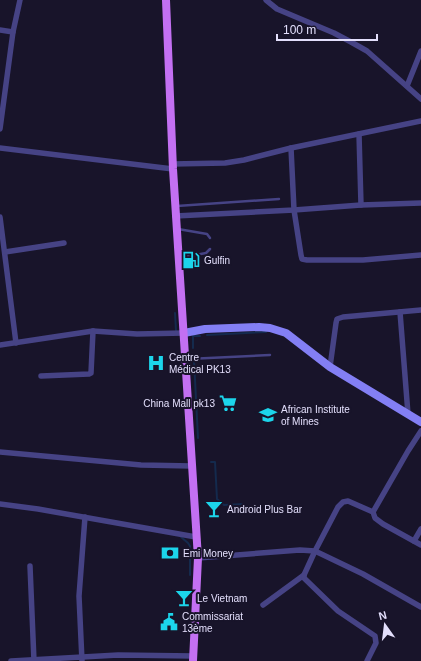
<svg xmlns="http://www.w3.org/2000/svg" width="421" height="661" font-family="Arial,sans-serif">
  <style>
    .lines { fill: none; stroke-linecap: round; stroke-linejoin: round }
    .stream { stroke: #142a4d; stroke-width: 2 }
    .lane { stroke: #464385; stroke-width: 2.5 }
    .street { stroke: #464385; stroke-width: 5.5 }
    .secondary { stroke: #837ff4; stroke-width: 8 }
    .primary { stroke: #c370f2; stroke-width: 8 }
    .labels { text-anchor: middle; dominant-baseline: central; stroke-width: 4; stroke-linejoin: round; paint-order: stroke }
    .poi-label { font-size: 10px; fill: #e3dffc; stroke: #18142a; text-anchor: start }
  </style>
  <rect width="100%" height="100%" fill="#18142a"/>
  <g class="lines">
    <!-- stream -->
    <g class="stream">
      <polyline points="175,313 176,331"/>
      <polyline points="207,335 266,332"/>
      <polyline points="193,348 193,336 200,336"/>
      <polyline points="194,360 198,438"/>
      <polyline points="211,462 215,462 217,499 224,505 244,504"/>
      <polyline points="181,537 188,543 190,546 190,575"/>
    </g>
    <!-- lane -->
    <g class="lane">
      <polyline points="177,206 279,199"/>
      <polyline points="178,229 207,234 210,238"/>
      <polyline points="179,258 206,253 210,249"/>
      <polyline points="188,359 270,355"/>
    </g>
    <!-- street -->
    <g class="street">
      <polyline points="266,0 277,9 334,33 351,42 367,51 421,99"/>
      <polyline points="0,30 13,32"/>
      <polyline points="407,86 421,51"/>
      <polyline points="0,129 13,32 20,0"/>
      <polyline points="359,134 361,205"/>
      <polyline points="0,148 173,169"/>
      <polyline points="291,148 294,210 301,255 302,259 307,260 363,260 421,255"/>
      <polyline points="172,164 225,163 244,160 291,148 421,121"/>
      <polyline points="175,216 294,210 361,205 421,203"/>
      <polyline points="0,217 16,343"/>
      <polyline points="5,252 64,243"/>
      <polyline points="400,312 408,414"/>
      <polyline points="0,345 93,331 137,334 184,333"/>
      <polyline points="330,367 336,323 337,319 343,317 421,310"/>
      <polyline points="41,376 89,374 91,373 93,331"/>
      <polyline points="0,452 141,465 192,466"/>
      <polyline points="0,504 38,509 196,537"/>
      <polyline points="373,512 408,451 421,431"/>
      <polyline points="414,541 421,529"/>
      <polyline points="198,558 300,550 315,551 363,574 421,607"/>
      <polyline points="30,566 34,661"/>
      <polyline points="263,605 304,575"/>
      <polyline points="11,661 118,655 194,656"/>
      <polyline points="82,661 79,596 85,517"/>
      <polyline points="367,661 376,643 375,636 338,611 304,578 304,575 315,551 338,507 343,502 348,501 373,512 375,518 383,524 421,545"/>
    </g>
    <!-- secondary -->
    <polyline class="secondary" points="184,333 205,329 259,327 270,328 286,333 330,367 421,422"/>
    <!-- primary -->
    <polyline class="primary" points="166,0 173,169 198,558 193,661"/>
  </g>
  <!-- icons -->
  <defs>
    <g id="fuel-bare" transform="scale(1.38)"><path d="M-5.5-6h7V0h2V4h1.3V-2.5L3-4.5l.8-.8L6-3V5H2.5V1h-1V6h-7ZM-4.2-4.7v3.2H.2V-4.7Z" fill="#1cd5eb" stroke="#18142a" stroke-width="2.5" paint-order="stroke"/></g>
    <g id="hospital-bare" transform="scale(1.38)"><path d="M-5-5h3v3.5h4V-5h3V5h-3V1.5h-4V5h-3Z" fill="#1cd5eb" stroke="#18142a" stroke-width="2.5" paint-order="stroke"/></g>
    <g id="supermarket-bare" transform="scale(1.38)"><path d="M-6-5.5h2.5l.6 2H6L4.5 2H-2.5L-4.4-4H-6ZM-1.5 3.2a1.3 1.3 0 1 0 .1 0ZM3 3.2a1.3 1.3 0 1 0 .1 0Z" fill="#1cd5eb" stroke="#18142a" stroke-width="2.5" paint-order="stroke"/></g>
    <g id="school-bare" transform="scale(1.38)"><path d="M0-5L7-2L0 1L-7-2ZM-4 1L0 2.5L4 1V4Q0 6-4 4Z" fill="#1cd5eb" stroke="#18142a" stroke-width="2.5" paint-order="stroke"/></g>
    <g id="bar-bare" transform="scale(1.38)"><path d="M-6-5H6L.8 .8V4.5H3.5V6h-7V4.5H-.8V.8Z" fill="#1cd5eb" stroke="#18142a" stroke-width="2.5" paint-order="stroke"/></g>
    <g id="bank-bare" transform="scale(1.38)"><path d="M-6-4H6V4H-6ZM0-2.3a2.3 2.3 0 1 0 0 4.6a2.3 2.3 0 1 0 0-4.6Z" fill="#1cd5eb" stroke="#18142a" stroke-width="2.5" paint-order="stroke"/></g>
    <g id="civic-bare" transform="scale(1.38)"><path d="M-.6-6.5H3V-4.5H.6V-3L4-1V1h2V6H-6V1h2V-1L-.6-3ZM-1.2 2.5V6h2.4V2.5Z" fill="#1cd5eb" stroke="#18142a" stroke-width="2.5" paint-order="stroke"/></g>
  </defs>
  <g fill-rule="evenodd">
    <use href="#fuel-bare" x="191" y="260"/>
    <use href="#hospital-bare" x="156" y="363"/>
    <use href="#supermarket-bare" x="228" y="403"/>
    <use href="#school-bare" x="268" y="415"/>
    <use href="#bar-bare" x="214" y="509"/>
    <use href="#bank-bare" x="170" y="553"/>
    <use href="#bar-bare" x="184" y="598"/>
    <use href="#civic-bare" x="169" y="622"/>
  </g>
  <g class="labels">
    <!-- poi labels -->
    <g class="poi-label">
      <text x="204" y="260">Gulfin</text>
      <text x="169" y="357">Centre<tspan x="169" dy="12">Médical PK13</tspan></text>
      <text x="215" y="403" text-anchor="end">China Mall pk13</text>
      <text x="281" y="409">African Institute<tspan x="281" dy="12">of Mines</tspan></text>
      <text x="227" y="509">Android Plus Bar</text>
      <text x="183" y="553">Emi Money</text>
      <text x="197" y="598">Le Vietnam</text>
      <text x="182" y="616">Commissariat<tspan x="182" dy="12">13ème</tspan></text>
    </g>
  </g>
  <!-- north arrow -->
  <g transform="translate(385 625) rotate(346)" stroke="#18142a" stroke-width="3" paint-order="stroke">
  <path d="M0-3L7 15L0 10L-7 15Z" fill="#e3dffc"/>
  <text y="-6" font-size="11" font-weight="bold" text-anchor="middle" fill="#e3dffc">N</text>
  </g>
  <!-- scale -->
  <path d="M277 34v6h100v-6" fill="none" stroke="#e3dffc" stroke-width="2"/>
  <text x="283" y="34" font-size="12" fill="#e3dffc" stroke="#18142a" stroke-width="3" paint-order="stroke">100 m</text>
</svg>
